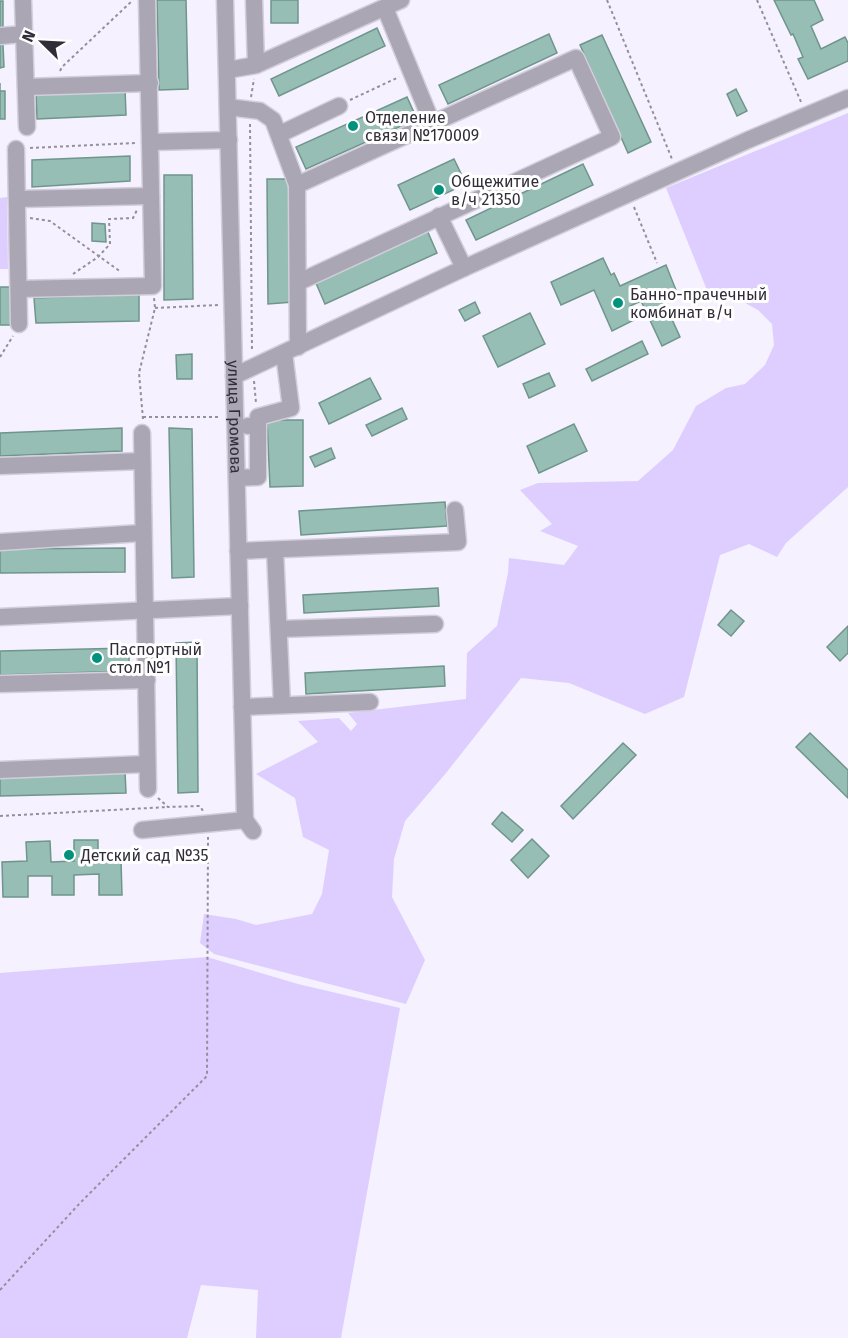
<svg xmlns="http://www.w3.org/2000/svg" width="848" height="1338" font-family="'Fira Sans',sans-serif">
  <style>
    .green { fill: #deceff }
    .building { fill: #96beb4; stroke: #6f958c; stroke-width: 1.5 }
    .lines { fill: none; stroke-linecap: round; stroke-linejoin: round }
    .minor-casing { stroke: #d2cedb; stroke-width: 19 }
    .path { stroke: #938f9c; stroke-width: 2; stroke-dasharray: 3 3; stroke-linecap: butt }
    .minor { stroke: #aba6b4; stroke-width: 16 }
    .poi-dot { fill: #01917d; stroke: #fff; stroke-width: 2 }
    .labels { text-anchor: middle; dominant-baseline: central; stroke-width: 6; stroke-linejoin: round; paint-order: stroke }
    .poi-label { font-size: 16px; fill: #312d39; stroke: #fff; text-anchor: start }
    .street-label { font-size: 16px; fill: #312d39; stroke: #fff }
  </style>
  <rect width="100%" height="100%" fill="#f5f1fe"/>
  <!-- green -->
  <g class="green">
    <polygon points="848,113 848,487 786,543 777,557 749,544 720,555 684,697 645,714 569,683 521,678 446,773 405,821 394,859 392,897 425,960 406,1004 214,954 200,943 204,914 236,919 256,925 312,914 322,894 329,850 303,837 295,798 256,774 318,742 298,721 339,718 351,731 357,724 348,713 466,699 467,653 497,626 508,573 509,558 564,565 578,546 540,531 552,524 520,490 538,483 638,481 673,450 696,406 726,388 745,384 765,365 774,345 772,324 758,310 736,298 711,300 666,188"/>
    <polygon points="7,197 8,269 0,269 0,198"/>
    <polygon points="207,957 298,984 400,1008 341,1338 256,1338 258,1290 201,1285 187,1338 0,1338 0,973"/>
  </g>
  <!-- building -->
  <g class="building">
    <polygon points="157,0 186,0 188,89 159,90"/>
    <rect x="271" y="0" width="27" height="23"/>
    <polygon points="774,0 814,0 823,20 811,26 821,49 845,37 848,43 848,61 808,79 798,59 803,57 793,34 791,35"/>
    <rect x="0" y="1" width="3" height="26"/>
    <polygon points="377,28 385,46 279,96 271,79"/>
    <polygon points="549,34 557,53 448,104 439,85"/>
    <polygon points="602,35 651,142 628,153 580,45"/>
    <polygon points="0,45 3,45 4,67 0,68"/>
    <polygon points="0,83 0,91 5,91 5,119 0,119"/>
    <polygon points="125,88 126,115 37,119 36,92"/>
    <polygon points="736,89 747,111 737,116 727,94"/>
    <polygon points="407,97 417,119 306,169 296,147"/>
    <polygon points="130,156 130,181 32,187 32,160"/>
    <polygon points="454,159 466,184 410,210 398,185"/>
    <polygon points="583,164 593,185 476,240 466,220"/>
    <polygon points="164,175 192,175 193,299 164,300"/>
    <polygon points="267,179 290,179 293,302 268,304"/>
    <polygon points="92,223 105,224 106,242 92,241"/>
    <polygon points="427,230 437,253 325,304 315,281"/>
    <polygon points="603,258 611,275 614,273 620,286 666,265 678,295 667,300 663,292 660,293 680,337 662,346 641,301 630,306 636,319 612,331 594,290 561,305 551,282"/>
    <rect x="0" y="287" width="12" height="38"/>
    <polygon points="139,294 139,321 36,323 34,298"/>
    <polygon points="475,302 480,313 465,321 459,310"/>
    <polygon points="530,313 545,344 498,367 483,336"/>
    <polygon points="642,341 648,354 592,381 586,369"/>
    <polygon points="192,354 192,379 177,379 176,355"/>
    <polygon points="549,373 555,386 529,398 523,384"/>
    <polygon points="370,378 381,399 329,424 319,403"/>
    <polygon points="402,408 407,419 372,436 366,425"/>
    <polygon points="267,420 303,420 303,486 270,487"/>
    <polygon points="574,424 587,451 539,473 527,446"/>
    <polygon points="122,428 122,451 0,456 0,433"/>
    <polygon points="169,428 192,429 194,577 172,578"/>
    <polygon points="331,448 335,458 315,467 310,457"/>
    <polygon points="445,502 447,526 301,535 299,511"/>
    <polygon points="125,548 125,572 0,573 0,549"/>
    <polygon points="438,588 439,606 304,613 303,595"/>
    <polygon points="731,610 744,621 731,636 718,625"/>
    <polygon points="848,626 848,653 840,661 827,647"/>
    <polygon points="197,642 198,792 178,793 176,643"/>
    <polygon points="129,648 129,671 0,675 0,651"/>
    <polygon points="444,666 445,686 306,694 305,673"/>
    <polygon points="810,733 848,770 848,798 796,747"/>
    <polygon points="623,743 636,755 573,819 561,806"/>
    <polygon points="125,771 126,793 0,796 0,774"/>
    <polygon points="502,812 523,830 512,842 492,824"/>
    <polygon points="532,839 549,856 528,878 511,860"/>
    <polygon points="74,840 98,840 98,860 121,860 122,895 99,895 99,874 74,875 74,895 52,895 52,876 28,876 28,897 3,897 2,862 27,861 26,842 50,841 51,862 74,861"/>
  </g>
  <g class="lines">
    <!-- minor casing -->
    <g class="minor-casing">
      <g id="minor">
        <polyline points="23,0 27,127"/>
        <path id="s1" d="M225,0L245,820L253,831"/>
        <polyline points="254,0 256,65"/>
        <polyline points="385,8 432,123"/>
        <polyline points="0,36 24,34"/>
        <polyline points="228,70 256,65 401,0"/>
        <polyline points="26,87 150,83"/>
        <polyline points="228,107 260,111 273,120 297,185 576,58 612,137 299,282"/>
        <polyline points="280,134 339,106"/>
        <polyline points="150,142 229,140"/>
        <polyline points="16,149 19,324"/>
        <polyline points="297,185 298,347"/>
        <polyline points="17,199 151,196"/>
        <polyline points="439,216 464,268"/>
        <polyline points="19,289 153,286 147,0"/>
        <polyline points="234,376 464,268 748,140 848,98"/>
        <polyline points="258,426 258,417 291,408 284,353"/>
        <polyline points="142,433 148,789"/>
        <polyline points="0,466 142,461"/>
        <polyline points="237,478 258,477 258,426 248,426"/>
        <polyline points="0,542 142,533"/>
        <polyline points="275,550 282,705"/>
        <polyline points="238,551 458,542 455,510"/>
        <polyline points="0,617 240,606"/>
        <polyline points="279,629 435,624"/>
        <polyline points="0,684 147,680"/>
        <polyline points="242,707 370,702"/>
        <polyline points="0,770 147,764"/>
        <polyline points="142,830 245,820"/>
      </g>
    </g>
    <!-- path -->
    <g class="path">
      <polyline points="607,0 672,159"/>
      <polyline points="757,0 801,102"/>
      <polyline points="60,71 62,67 133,0"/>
      <polyline points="251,97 254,79"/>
      <polyline points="350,100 399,77"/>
      <polyline points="250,124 252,352"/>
      <polyline points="30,148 135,143"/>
      <polyline points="634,207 657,263"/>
      <polyline points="30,218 50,221 121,272"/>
      <polyline points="73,274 98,257 110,244 109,219 133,218 137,210"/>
      <polyline points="155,308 218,305"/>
      <polyline points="0,357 13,336"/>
      <polyline points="254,381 256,403"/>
      <polyline points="143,417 221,417"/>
      <polyline points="143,419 139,373 155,308 154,298"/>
      <polyline points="158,798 168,807 200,806 203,811"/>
      <polyline points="0,816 168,807"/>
      <polyline points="0,1290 80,1203 207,1076 208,837"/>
    </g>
    <!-- minor -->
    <use href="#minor" class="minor"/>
  </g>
  <!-- markers -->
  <g class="poi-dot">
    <circle cx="353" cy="126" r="6"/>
    <circle cx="439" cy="190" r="6"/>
    <circle cx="618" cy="303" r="6"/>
    <circle cx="97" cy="658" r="6"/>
    <circle cx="69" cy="855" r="6"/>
  </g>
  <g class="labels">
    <!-- poi labels -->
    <g class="poi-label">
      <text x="365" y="117">Отделение<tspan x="365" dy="18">связи №170009</tspan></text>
      <text x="451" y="181">Общежитие<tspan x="451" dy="18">в/ч 21350</tspan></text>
      <text x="630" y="294">Банно-прачечный<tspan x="630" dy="18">комбинат в/ч</tspan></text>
      <text x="109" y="649">Паспортный<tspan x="109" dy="18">стол №1</tspan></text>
      <text x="81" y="855">Детский сад №35</text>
    </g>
    <!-- street labels -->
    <g class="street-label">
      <text stroke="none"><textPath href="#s1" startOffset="417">улица Громова</textPath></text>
    </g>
  </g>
  <!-- north arrow -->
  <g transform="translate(42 42) rotate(294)" stroke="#ffffff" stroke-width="4.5" paint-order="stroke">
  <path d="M0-4.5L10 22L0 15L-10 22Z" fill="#312d39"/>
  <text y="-9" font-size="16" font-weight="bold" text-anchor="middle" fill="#312d39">N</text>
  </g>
</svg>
